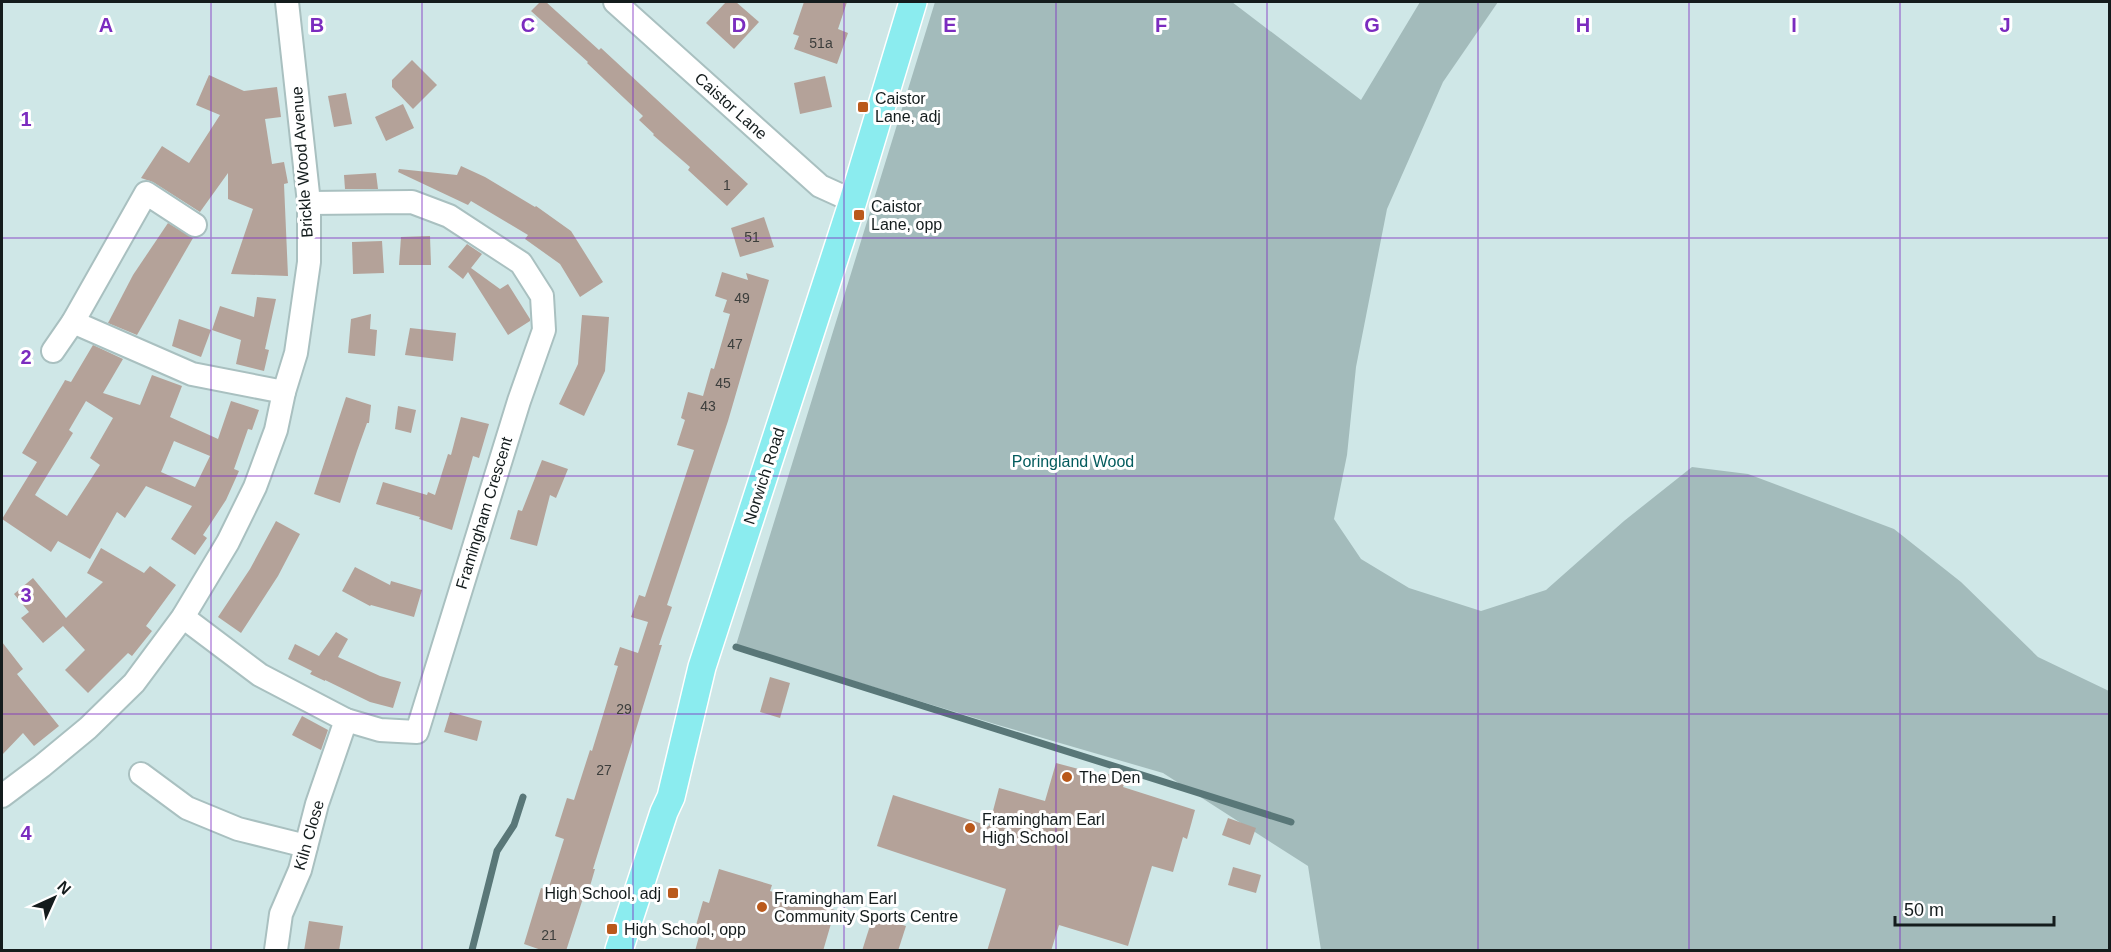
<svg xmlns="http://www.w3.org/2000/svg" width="2111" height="952" font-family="Helvetica,sans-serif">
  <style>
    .green { fill: #a3bbbb }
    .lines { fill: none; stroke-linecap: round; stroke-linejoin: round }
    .stream { stroke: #597778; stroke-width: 7 }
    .building { fill: #b4a299; fill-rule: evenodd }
    .minor-casing { stroke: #a9c0c0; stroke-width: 26 }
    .major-casing { stroke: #fff; stroke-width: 30 }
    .minor { stroke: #fff; stroke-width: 22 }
    .major { stroke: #8becef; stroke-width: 27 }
    .grid { fill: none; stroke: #7b2cbf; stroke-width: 1.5; stroke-opacity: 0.55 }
    .poi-dot { fill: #ba591b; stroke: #fff; stroke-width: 2 }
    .labels { text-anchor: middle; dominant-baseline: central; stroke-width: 6; stroke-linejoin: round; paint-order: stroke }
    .number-label { font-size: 14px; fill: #3c3e3c }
    .poi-label { font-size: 16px; fill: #141c1d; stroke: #fff; text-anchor: start }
    .street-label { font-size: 16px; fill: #141c1d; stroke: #fff }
    .park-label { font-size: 16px; fill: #045c5e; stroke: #fff }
    .grid-label { font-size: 20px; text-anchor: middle; font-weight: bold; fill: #7b2cbf; stroke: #fff; stroke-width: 6; stroke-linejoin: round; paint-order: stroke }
  </style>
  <rect width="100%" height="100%" fill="#cfe7e7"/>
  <!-- green -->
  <polygon class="green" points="935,2 1232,2 1361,100 1420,2 1498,2 1443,82 1387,209 1356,367 1347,455 1334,519 1361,559 1409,588 1481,611 1546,590 1624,521 1692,467 1748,474 1894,529 1961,582 2038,657 2109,691 2109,950 1321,950 1308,866 1163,773 998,725 736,645"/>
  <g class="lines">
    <!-- stream -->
    <g class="stream">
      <polyline points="736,647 1291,822"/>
      <polyline points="472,950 497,851 514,825 523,797"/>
    </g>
  </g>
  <!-- building -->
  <g class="building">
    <polygon points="540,2 546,2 599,50 601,48 748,184 727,206 688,170 690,167 653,135 654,134 639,120 643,116 587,63 588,62 531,11"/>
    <polygon points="726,2 736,2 759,22 734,49 706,23"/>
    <polygon points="804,2 847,2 838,29 848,33 837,64 794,49 799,36 793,34"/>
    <polygon points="412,60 437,85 413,109 392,87 392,80"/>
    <polygon points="209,75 244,91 277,87 281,117 265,119 272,164 284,162 288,183 284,184 288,276 231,274 253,209 228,199 228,173 200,212 153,182 141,178 162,146 189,163 220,115 196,105"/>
    <polygon points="825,76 832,107 800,114 794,83"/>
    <polygon points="346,93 352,124 334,127 328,96"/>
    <polygon points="403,104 414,128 386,141 375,117"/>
    <polygon points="461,166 485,177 535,207 536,206 571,231 603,282 580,297 560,264 525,239 528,235 471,201 468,205 398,172 399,169 457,175"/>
    <polygon points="376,173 378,189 345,189 344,175"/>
    <polygon points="764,217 774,247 740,257 731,228"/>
    <polygon points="168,223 193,238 137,335 108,323 133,275"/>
    <polygon points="430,236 431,265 399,265 401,237"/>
    <polygon points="382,241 384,273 353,274 352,242"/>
    <polygon points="467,244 482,254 471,268 500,289 508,284 530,319 530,321 508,335 468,272 463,279 448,267"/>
    <polygon points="722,272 748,280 746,273 769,280 728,421 667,605 672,607 659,645 662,645 593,869 595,869 588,893 585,892 566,951 544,951 524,944 541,888 548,890 564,839 555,836 567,798 574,800 590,750 592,751 618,666 614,665 620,647 638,653 648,622 631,617 639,595 645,597 694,450 677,445 685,420 681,418 688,392 703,396 711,368 714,369 730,314 723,312 727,300 715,296"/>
    <polygon points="257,297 276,299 265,349 269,350 264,371 236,364 241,340 212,330 220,306 254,317"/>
    <polygon points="371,314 370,329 377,330 375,356 348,353 351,319"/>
    <polygon points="582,315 609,317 605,371 584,416 559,404 578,364"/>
    <polygon points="179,319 211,330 201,357 172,346"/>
    <polygon points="410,328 456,333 453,361 405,355"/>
    <path d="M93,345L123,359L103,393L140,405L152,375L182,386L170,417L218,439L231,401L259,410L252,430L248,429L234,469L239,471L226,500L203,535L207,538L195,555L171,539L192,506L146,486L125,518L117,512L90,559L58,541L51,552L2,519L37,462L22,453L64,382L65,380L71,382ZM86,401L113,418L90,458L100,465L67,516L35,495L73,433L69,430ZM174,441L210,456L195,487L161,472Z"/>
    <polygon points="346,397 371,405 369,423 367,423 357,451 340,503 314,494"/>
    <polygon points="398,406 416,410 411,433 395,429"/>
    <polygon points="461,417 489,424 479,458 473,456 452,530 419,519 420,517 376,504 383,482 427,495 428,492 435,495 448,454 451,455"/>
    <polygon points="542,460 568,469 556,498 550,495 537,546 510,539 518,510 522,511"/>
    <polygon points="276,521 300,534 278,576 241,633 218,617 250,569"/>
    <polygon points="101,548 144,573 150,566 176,585 146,626 152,631 132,656 128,653 88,693 65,670 85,650 63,626 43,643 21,618 29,612 14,594 33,578 66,618 103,582 87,573"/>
    <polygon points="355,567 390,585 391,581 422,590 414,617 371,605 370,606 342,591"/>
    <polygon points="336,632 348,639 338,657 380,676 401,682 393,708 370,702 325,680 325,681 310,674 312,671 288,659 295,644 319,656"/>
    <polygon points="2,642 23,669 17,674 59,726 34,746 23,733 2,755"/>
    <polygon points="770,677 790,683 780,718 760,712"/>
    <polygon points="450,712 482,721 477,741 444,732"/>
    <polygon points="302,716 328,730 321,750 292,735"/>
    <polygon points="1056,763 1101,775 1102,772 1126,780 1123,787 1195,810 1187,839 1183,837 1173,872 1152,866 1128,946 1059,925 1051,951 987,951 1006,889 877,846 893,795 989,826 999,788 1045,801"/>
    <polygon points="1228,818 1256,828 1250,845 1222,835"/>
    <polygon points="1233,867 1261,875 1256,893 1228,885"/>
    <polygon points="719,869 772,885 770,891 835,910 823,951 695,951 700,933 694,932 703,901 709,903"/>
    <polygon points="873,916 906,926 898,951 862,951"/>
    <polygon points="309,921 343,926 339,951 304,951"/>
  </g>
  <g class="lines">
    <!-- minor casing -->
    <g class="minor-casing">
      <g id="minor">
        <polyline points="615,2 820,186 853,201"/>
        <polyline points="73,322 192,374 284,392"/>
        <polyline points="53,351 73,322 146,193 195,225"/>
        <polyline points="183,617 260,675 346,720 380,730 417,732 519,401 544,330 542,296 521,263 449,216 412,202 309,203"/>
        <polyline points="141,774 187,808 238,829 306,846"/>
        <polyline points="2,796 42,766 88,728 134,683 183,617 228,542 255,487 276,430 284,392 296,353 309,262 309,203 287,2"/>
        <polyline points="276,950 281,914 300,870 317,804 346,720"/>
      </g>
    </g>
    <!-- major casing -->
    <g class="major-casing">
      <polyline id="major" points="619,950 664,812 671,797 702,667 853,201 913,2"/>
    </g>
    <!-- minor -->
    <use href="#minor" class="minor"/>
    <!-- major -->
    <use href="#major" class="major"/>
  </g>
  <!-- grid -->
  <path class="grid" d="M211,2V950M422,2V950M633,2V950M844,2V950M1056,2V950M1267,2V950M1478,2V950M1689,2V950M1900,2V950M2,238H2110M2,476H2110M2,714H2110"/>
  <!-- markers -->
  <g class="poi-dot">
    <rect x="857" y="101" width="12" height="12" rx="3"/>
    <rect x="853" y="209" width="12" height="12" rx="3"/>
    <circle cx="1067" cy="777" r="6"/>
    <circle cx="970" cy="828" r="6"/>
    <rect x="667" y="887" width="12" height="12" rx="3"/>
    <circle cx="762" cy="907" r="6"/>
    <rect x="606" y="923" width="12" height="12" rx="3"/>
  </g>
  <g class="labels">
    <!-- number labels -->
    <g class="number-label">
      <text x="821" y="43">51a</text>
      <text x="727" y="185">1</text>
      <text x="752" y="237">51</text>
      <text x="742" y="298">49</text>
      <text x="735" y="344">47</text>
      <text x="723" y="383">45</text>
      <text x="708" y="406">43</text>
      <text x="624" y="709">29</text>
      <text x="604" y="770">27</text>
      <text x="549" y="935">21</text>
    </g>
    <!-- poi labels -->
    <g class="poi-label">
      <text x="875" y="98">Caistor<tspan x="875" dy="18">Lane, adj</tspan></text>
      <text x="871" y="206">Caistor<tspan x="871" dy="18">Lane, opp</tspan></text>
      <text x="1079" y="777">The Den</text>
      <text x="982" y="819">Framingham Earl<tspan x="982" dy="18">High School</tspan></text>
      <text x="661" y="893" text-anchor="end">High School, adj</text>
      <text x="774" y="898">Framingham Earl<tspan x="774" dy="18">Community Sports Centre</tspan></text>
      <text x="624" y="929">High School, opp</text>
    </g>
    <!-- street labels -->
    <g class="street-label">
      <text transform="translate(731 106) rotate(42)">Caistor Lane</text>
      <text transform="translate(302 162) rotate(-94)">Brickle Wood Avenue</text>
      <text transform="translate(764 476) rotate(-72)">Norwich Road</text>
      <text transform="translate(484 513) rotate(-73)">Framingham Crescent</text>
      <text transform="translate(309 835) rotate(-74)">Kiln Close</text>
    </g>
    <!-- park labels -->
    <g class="park-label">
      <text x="1073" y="461">Poringland Wood</text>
    </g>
  </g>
  <g class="grid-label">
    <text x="106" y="32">A</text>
    <text x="317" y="32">B</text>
    <text x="528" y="32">C</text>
    <text x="739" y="32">D</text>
    <text x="950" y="32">E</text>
    <text x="1161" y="32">F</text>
    <text x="1372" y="32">G</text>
    <text x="1583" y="32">H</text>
    <text x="1794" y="32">I</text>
    <text x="2005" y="32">J</text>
    <text x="26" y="126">1</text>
    <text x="26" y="364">2</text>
    <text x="26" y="602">3</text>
    <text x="26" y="840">4</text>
  </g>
  <!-- border -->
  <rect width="2111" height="952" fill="none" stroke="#141c1d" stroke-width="6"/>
  <!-- north arrow -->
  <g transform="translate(54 898) rotate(45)" stroke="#ffffff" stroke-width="4.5" paint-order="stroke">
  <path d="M0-4.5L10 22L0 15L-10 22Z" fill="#141c1d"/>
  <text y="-9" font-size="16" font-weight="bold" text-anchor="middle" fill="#141c1d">N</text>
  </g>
  <!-- scale -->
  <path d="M1895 916v9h159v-9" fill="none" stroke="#141c1d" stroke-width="3"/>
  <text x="1904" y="916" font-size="18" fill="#141c1d" stroke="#ffffff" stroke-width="4.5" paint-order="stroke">50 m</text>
</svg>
